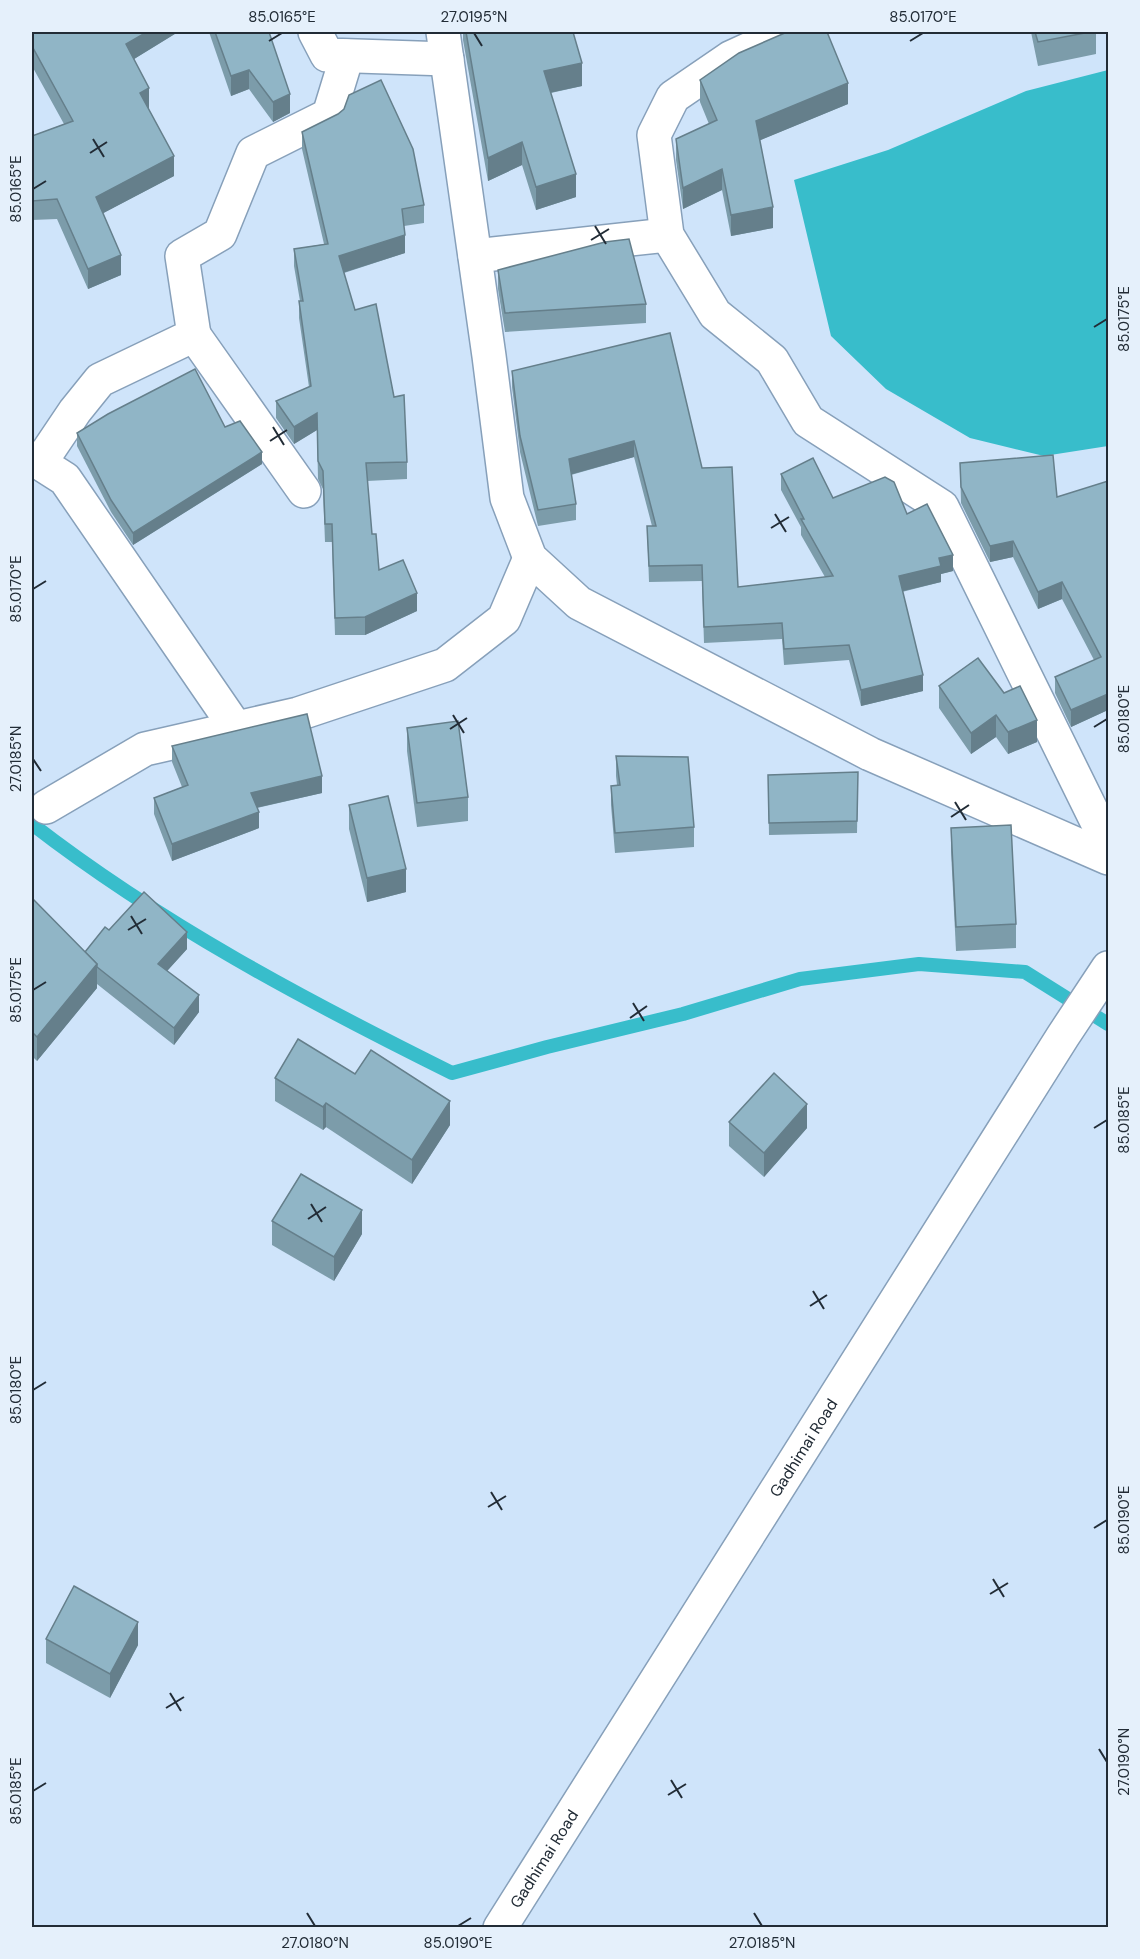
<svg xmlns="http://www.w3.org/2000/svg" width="1140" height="1959" font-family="'DM Sans',sans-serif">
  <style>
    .water { fill: #38bdcb }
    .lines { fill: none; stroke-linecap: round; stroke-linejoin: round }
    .stream { stroke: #38bdcb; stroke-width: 14 }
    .street-casing { stroke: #87a0ba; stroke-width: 36 }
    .secondary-casing { stroke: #87a0ba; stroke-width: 36 }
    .street { stroke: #fff; stroke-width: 33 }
    .secondary { stroke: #fff; stroke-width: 33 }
    .wall { fill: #7c9caa }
    .shaded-wall { fill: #657f8b }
    .building { fill: #90b5c6; stroke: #657f8b; stroke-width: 1.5 }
    .ticks { fill: none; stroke: #222c36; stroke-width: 2 }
    .labels { text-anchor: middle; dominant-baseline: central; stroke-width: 6; stroke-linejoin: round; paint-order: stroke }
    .street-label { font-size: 16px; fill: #222c36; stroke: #e5f0fb }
    .neatline { fill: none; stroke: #222c36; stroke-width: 2 }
    .ticks-label { font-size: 15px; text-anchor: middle; fill: #222c36 }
  </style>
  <rect width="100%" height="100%" fill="#cfe4fa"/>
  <!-- water -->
  <polygon class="water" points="1108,70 1108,446 1044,456 970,438 886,389 831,336 794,180 888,150 1026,91"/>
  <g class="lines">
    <!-- stream -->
    <path class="stream" d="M32,824C161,924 307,1001 452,1073L547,1047L683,1014L800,979L919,964L1025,972L1108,1024"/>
    <!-- street casing -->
    <g class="street-casing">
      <g id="street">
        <polyline points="315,32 327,55 447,59"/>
        <polyline points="443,32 489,356 507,498 530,558 579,603 870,754 1108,858"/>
        <polyline points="787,32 730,58 673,97 654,135 667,235 715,314 772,360 808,421 942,507 1108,844"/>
        <polyline points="475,256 667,235"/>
        <polyline points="194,335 304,491"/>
        <polyline points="32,458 65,479 236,728"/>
        <polyline points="40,463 75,411 100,380 194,335 182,256 220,234 253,153 329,115 347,56"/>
        <polyline points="46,807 145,749 298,714 445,665 504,619 530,558"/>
      </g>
    </g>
    <!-- secondary casing -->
    <g class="secondary-casing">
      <g id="secondary">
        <path id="s1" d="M500,1928L1063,1036L1108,968"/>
      </g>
    </g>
    <!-- street -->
    <use href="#street" class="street"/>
    <!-- secondary -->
    <use href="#secondary" class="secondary"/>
  </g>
  <!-- wall -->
  <g class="wall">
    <polygon points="32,32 178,32 134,59 149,108 148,108 174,176 103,213 121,275 88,289 57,219 32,220 32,136 64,124 32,66"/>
    <polygon points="209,32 269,32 290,113 273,122 249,89 231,96"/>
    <polygon points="463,32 573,32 582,86 551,93 576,197 536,210 522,165 488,181 463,40"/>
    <polygon points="1031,32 1096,32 1096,54 1038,66"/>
    <polygon points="700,80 848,104 760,140 773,228 731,236 722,190 683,209 676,160 676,139 709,124 700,102"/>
    <polygon points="302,132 424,205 424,223 404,226 405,253 344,273 355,310 407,462 407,479 367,481 372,534 379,570 417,611 365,635 335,635 332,542 325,542 323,489 318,479 317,430 294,444 276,418 276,401 309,387 299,318 299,301 300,301 294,266 294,249 324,244 302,149"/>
    <polygon points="498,270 646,304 646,323 505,332 498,289"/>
    <polygon points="512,371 702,468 738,587 825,577 801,535 801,527 781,490 781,474 833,498 907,514 953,571 941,574 941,582 902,592 923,691 861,706 849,660 784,665 782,639 704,643 702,581 649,582 647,526 652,526 634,457 571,475 576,504 576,520 538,526 520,452 512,387"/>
    <polygon points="225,427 262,464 133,545 111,512 77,446 77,433"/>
    <polygon points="960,463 1057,497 1108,481 1108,710 1071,727 1055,693 1055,677 1094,660 1062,599 1038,609 1013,557 990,562 961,503"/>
    <polygon points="978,658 1037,742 1008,754 996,737 971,754 939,708 939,686"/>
    <polygon points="407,728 468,797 468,821 417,827 407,751"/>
    <polygon points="172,746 322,793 257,808 259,828 172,861 154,814 154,798 182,787 172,762"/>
    <polygon points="616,756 694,827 694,847 615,853 611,805 611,786 617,785 616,776"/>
    <polygon points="858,772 857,833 769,835 768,775"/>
    <polygon points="349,805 406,892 367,902 349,829"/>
    <polygon points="951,828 1016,924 1016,948 956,951 951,851"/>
    <polygon points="32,898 85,952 109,930 187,949 167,971 199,1012 174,1045 97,984 97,988 37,1061 32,1056"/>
    <polygon points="355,1074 450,1125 412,1184 326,1127 323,1130 275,1101 275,1078"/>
    <polygon points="729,1122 807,1128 764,1177 729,1146"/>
    <polygon points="272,1221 362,1234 334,1281 272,1245"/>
    <polygon points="46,1639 138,1645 110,1698 46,1663"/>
  </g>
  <!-- shaded-wall -->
  <g class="shaded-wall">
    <polygon points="147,32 178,32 126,64 126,44"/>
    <polygon points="582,63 582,86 544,94 544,71"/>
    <polygon points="249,70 249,89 231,96 231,76"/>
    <polygon points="848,83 848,104 756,142 756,121"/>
    <polygon points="149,88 149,108 140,112 140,93"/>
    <polygon points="290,94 290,113 273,122 273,102"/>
    <polygon points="522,142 522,165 488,181 488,158"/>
    <polygon points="174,156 174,176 96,217 96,197"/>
    <polygon points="722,169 722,190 683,209 683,188"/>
    <polygon points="576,174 576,197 536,210 536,187"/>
    <polygon points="773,207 773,228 731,236 731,215"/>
    <polygon points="405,235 405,253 339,274 339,256"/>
    <polygon points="121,255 121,275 88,289 88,269"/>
    <polygon points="317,413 317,430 294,444 294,427"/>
    <polygon points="634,441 634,457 569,475 569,459"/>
    <polygon points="262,452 262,464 133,545 133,533"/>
    <polygon points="1013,541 1013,557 990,562 990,546"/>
    <polygon points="953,555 953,571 941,574 941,582 899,592 899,576 939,558"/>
    <polygon points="1062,582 1062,599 1038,609 1038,592"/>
    <polygon points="417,593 417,611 365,635 365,617"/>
    <polygon points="923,675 923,691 861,706 861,690"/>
    <polygon points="1108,694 1108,710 1071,727 1071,710"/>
    <polygon points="996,715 996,737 971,754 971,733"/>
    <polygon points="1037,720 1037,742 1008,754 1008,732"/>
    <polygon points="322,776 322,793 251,809 251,793"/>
    <polygon points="259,812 259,828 172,861 172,844"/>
    <polygon points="406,869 406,892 367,902 367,878"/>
    <polygon points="187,932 187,949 158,981 158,964"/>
    <polygon points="97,964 97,988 37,1061 37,1037"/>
    <polygon points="199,995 199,1012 174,1045 174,1028"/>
    <polygon points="450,1101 450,1125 412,1184 412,1160"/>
    <polygon points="326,1103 326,1127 323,1130 323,1107"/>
    <polygon points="807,1104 807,1128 764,1177 764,1153"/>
    <polygon points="362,1210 362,1234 334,1281 334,1257"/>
    <polygon points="138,1622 138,1645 110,1698 110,1674"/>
  </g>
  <!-- building -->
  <g class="building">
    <polygon points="32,32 147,32 126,44 149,88 140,93 174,156 96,197 121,255 88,269 57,199 32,201 32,136 73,121 32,46"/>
    <polygon points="215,32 269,32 290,94 273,102 249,70 231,76"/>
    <polygon points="466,32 573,32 582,63 544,71 576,174 536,187 522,142 488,158"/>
    <polygon points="787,32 827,32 848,83 756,121 773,207 731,215 722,169 683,188 676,139 717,120 700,80 739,53"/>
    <polygon points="1035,32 1090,32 1038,42"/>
    <polygon points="381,80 413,149 424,205 402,209 405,235 339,256 355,310 376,304 394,397 404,395 407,462 366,463 372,534 376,534 379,570 403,560 417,593 365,617 335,618 332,524 325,524 323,471 318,461 317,413 294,427 276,401 311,386 299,301 303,301 294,249 328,244 302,132 338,114 344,109 349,95"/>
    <polygon points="629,239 646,304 505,313 498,270 605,242"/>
    <polygon points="670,333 702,468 732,467 738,587 833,576 801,519 804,519 781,474 813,458 833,498 885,477 894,482 907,514 927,504 953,555 939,558 941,566 899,576 923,675 861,690 849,645 784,649 782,623 704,627 702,565 649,566 647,526 656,526 634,441 569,459 576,504 538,510 520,436 512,371"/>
    <polygon points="195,369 225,427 240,421 262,452 133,533 111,500 77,433 108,414"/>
    <polygon points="1053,455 1057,497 1108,481 1108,694 1071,710 1055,677 1101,657 1062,582 1038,592 1013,541 990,546 961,487 960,463"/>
    <polygon points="978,658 1004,693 1020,686 1037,720 1008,732 996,715 971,733 939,686"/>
    <polygon points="307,714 322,776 251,793 259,812 172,844 154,798 188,785 172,746"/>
    <polygon points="458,721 468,797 417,803 407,728"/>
    <polygon points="616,756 688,757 694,827 615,833 611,786 620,785"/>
    <polygon points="858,772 857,821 769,823 768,775"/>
    <polygon points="388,796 406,869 367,878 349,805"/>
    <polygon points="1011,825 1016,924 956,927 951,828"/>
    <polygon points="144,892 187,932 158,964 199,995 174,1028 97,967 97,964 85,952 105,927 109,930"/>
    <polygon points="32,898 97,964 37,1037 32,1032 32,986 33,985 32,984"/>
    <polygon points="298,1039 355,1074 371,1050 450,1101 412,1160 326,1103 323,1107 275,1078"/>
    <polygon points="774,1073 807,1104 764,1153 729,1122"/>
    <polygon points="301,1174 362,1210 334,1257 272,1221"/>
    <polygon points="74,1586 138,1622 110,1674 46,1639"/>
  </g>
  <!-- ticks -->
  <path class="ticks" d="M474,33L482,46M269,41L282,33M910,41L923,33M93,139L104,157M90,153L107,142M33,189L46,181M595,226L606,244M591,240L609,229M1094,327L1107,319M273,427L284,445M270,441L287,430M775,514L786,532M771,528L789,517M33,589L46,581M453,715L464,733M1094,727L1107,719M450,729L467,718M33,759L41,771M955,802L966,820M951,817L969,805M131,916L142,934M128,930L146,919M33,990L46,982M633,1003L644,1021M630,1018L647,1006M1094,1128L1107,1120M311,1204L322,1222M308,1219L326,1207M813,1291L824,1309M810,1306L827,1295M33,1390L46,1382M491,1492L502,1510M488,1507L506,1496M1094,1528L1107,1520M993,1579L1004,1597M990,1594L1008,1583M170,1693L181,1711M166,1708L184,1697M1099,1749L1107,1762M671,1780L682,1798M33,1791L46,1783M668,1795L686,1784M307,1913L315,1926M754,1913L762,1926M458,1926L471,1918"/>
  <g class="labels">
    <!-- street labels -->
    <g class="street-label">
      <text stroke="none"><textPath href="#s1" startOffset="568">Gadhimai Road</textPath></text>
      <text stroke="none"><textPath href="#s1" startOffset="82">Gadhimai Road</textPath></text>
    </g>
  </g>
  <!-- border -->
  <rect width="1140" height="1959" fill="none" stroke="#e5f0fb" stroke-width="66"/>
  <rect x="33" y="33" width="1074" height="1893" class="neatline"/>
  <g class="ticks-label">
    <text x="282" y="22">85.0165°E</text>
    <text x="474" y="22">27.0195°N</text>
    <text x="923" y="22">85.0170°E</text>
    <text transform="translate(16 189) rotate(-90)" y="5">85.0165°E</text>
    <text transform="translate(1124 319) rotate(-90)" y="5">85.0175°E</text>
    <text transform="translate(16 589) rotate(-90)" y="5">85.0170°E</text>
    <text transform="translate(1124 719) rotate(-90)" y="5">85.0180°E</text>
    <text transform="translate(16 759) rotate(-90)" y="5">27.0185°N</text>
    <text transform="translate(16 990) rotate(-90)" y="5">85.0175°E</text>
    <text transform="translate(1124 1120) rotate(-90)" y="5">85.0185°E</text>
    <text transform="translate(16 1390) rotate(-90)" y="5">85.0180°E</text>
    <text transform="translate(1124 1520) rotate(-90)" y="5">85.0190°E</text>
    <text transform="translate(1124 1762) rotate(-90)" y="5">27.0190°N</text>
    <text transform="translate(16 1791) rotate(-90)" y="5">85.0185°E</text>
    <text x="315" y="1948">27.0180°N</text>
    <text x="458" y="1948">85.0190°E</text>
    <text x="762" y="1948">27.0185°N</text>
  </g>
</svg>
